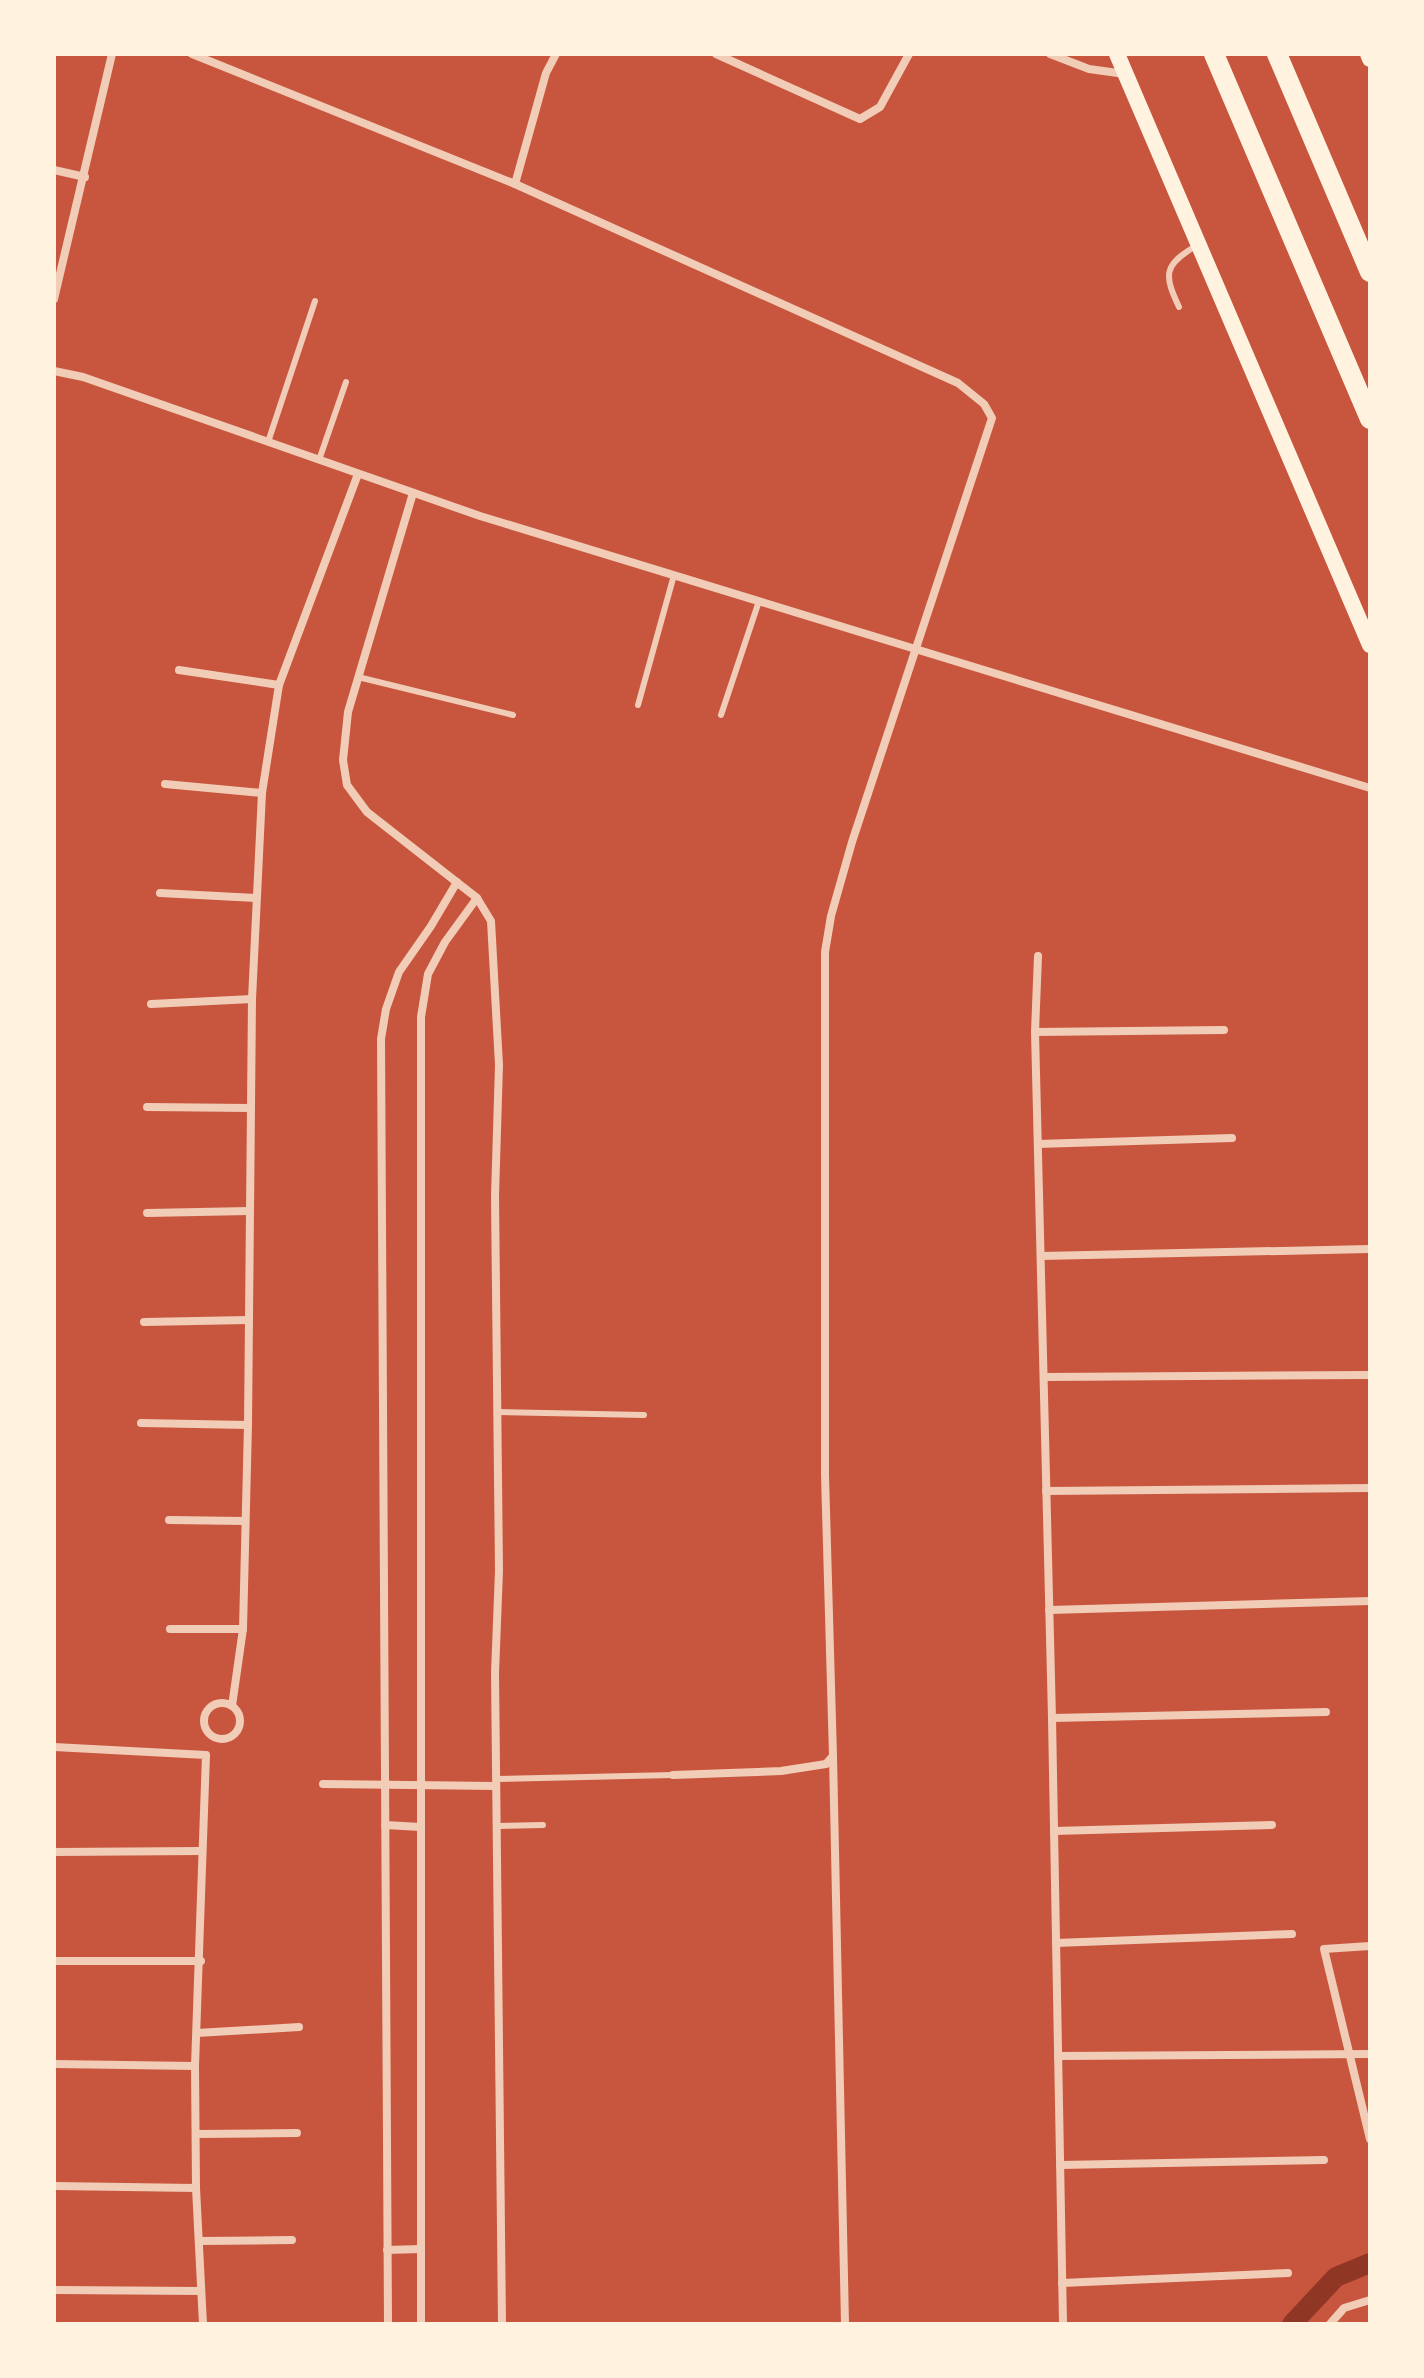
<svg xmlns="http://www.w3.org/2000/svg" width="1424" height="2378" font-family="Literata,serif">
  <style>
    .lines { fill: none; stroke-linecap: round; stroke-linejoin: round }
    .canal { stroke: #8f3625; stroke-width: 20 }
    .service { stroke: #f1ccb7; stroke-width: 6 }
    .minor { stroke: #f1ccb7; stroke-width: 8 }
    .secondary { stroke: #fff3e0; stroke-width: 16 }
    .motorway { stroke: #fff3e0; stroke-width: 20 }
  </style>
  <rect width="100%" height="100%" fill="#c8553d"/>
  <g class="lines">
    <!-- canal -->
    <polyline class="canal" points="1292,2324 1336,2277 1370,2263"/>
    <!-- service -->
    <g class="service">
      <path d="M1179,307C1164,275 1163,265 1196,246"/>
      <polyline points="268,442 315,301"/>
      <polyline points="319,460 346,382"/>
      <polyline points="358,677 513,715"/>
      <polyline points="638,705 674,575"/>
      <polyline points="721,715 759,601"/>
      <polyline points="497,1412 644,1415"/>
      <polyline points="496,1779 673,1775"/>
      <polyline points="497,1826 543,1825"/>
    </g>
    <!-- minor -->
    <g class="minor">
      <polyline points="192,54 515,184 958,383 984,404 992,418 852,842 831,916 825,952 825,1475 833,1756 826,1764 781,1771 673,1775"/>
      <polyline points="716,54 860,119 880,107 909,54"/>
      <polyline points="1050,54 1089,69 1125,74"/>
      <polyline points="54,170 85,177"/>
      <polyline points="515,184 546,73 556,54"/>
      <polyline points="54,299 112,54"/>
      <polyline points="54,371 83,377 480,516 1370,788"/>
      <polyline points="413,493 348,712 343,760 347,785 367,812 477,898 491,921 499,1065 495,1196 499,1571 495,1673 502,2324"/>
      <polyline points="179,670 279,685"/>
      <polyline points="165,784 262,793"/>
      <polyline points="160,893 256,898"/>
      <polyline points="1038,956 1035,1032 1052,1718 1063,2324"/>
      <polyline points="151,1004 252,999"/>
      <polyline points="1035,1032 1224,1030"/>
      <polyline points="147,1107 250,1108"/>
      <polyline points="1038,1144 1232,1138"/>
      <polyline points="147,1213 249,1211"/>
      <polyline points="1041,1256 1370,1249"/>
      <polyline points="144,1322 248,1320"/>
      <polyline points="1044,1377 1370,1375"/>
      <polyline points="141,1423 248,1425"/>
      <polyline points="1046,1491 1370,1488"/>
      <polyline points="169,1520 244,1521"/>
      <polyline points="1049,1610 1370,1601"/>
      <polyline points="170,1629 243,1629"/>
      <circle cx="222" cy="1721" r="18"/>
      <polyline points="232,1706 243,1629 248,1425 252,999 262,793 279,685 358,474"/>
      <polyline points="1052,1718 1326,1712"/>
      <polyline points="54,1747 206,1755 195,2066 196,2188 203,2324"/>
      <polyline points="833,1756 845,2324"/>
      <polyline points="323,1784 496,1786"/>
      <polyline points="385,1825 421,1827"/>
      <polyline points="1054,1831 1272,1825"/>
      <polyline points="54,1852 201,1851"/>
      <polyline points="1056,1943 1292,1934"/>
      <polyline points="1370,1946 1324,1949 1370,2139"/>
      <polyline points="54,1961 201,1961"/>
      <polyline points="197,2033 299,2027"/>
      <polyline points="1058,2056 1370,2054"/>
      <polyline points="54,2064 195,2066"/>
      <polyline points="196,2134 297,2133"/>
      <polyline points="1060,2165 1324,2160"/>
      <polyline points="54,2186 196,2188"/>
      <polyline points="199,2241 292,2240"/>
      <polyline points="387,2250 421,2249"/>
      <polyline points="1062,2283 1288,2273"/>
      <polyline points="54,2290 201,2291"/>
      <polyline points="388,2324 381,1039 386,1009 399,972 431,926 457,882"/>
      <polyline points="421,2324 421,1017 428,974 445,942 477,898"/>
      <polyline points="1330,2324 1344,2308 1370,2300"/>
    </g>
    <!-- secondary -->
    <g class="secondary">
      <polyline points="1117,54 1370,645"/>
      <polyline points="1368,54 1370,59"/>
    </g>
    <!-- motorway -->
    <g class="motorway">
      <polyline points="1214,54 1370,419"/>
      <polyline points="1277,54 1370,272"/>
    </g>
  </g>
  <!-- border -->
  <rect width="1424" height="2378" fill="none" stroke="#fff3e0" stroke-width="112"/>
</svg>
